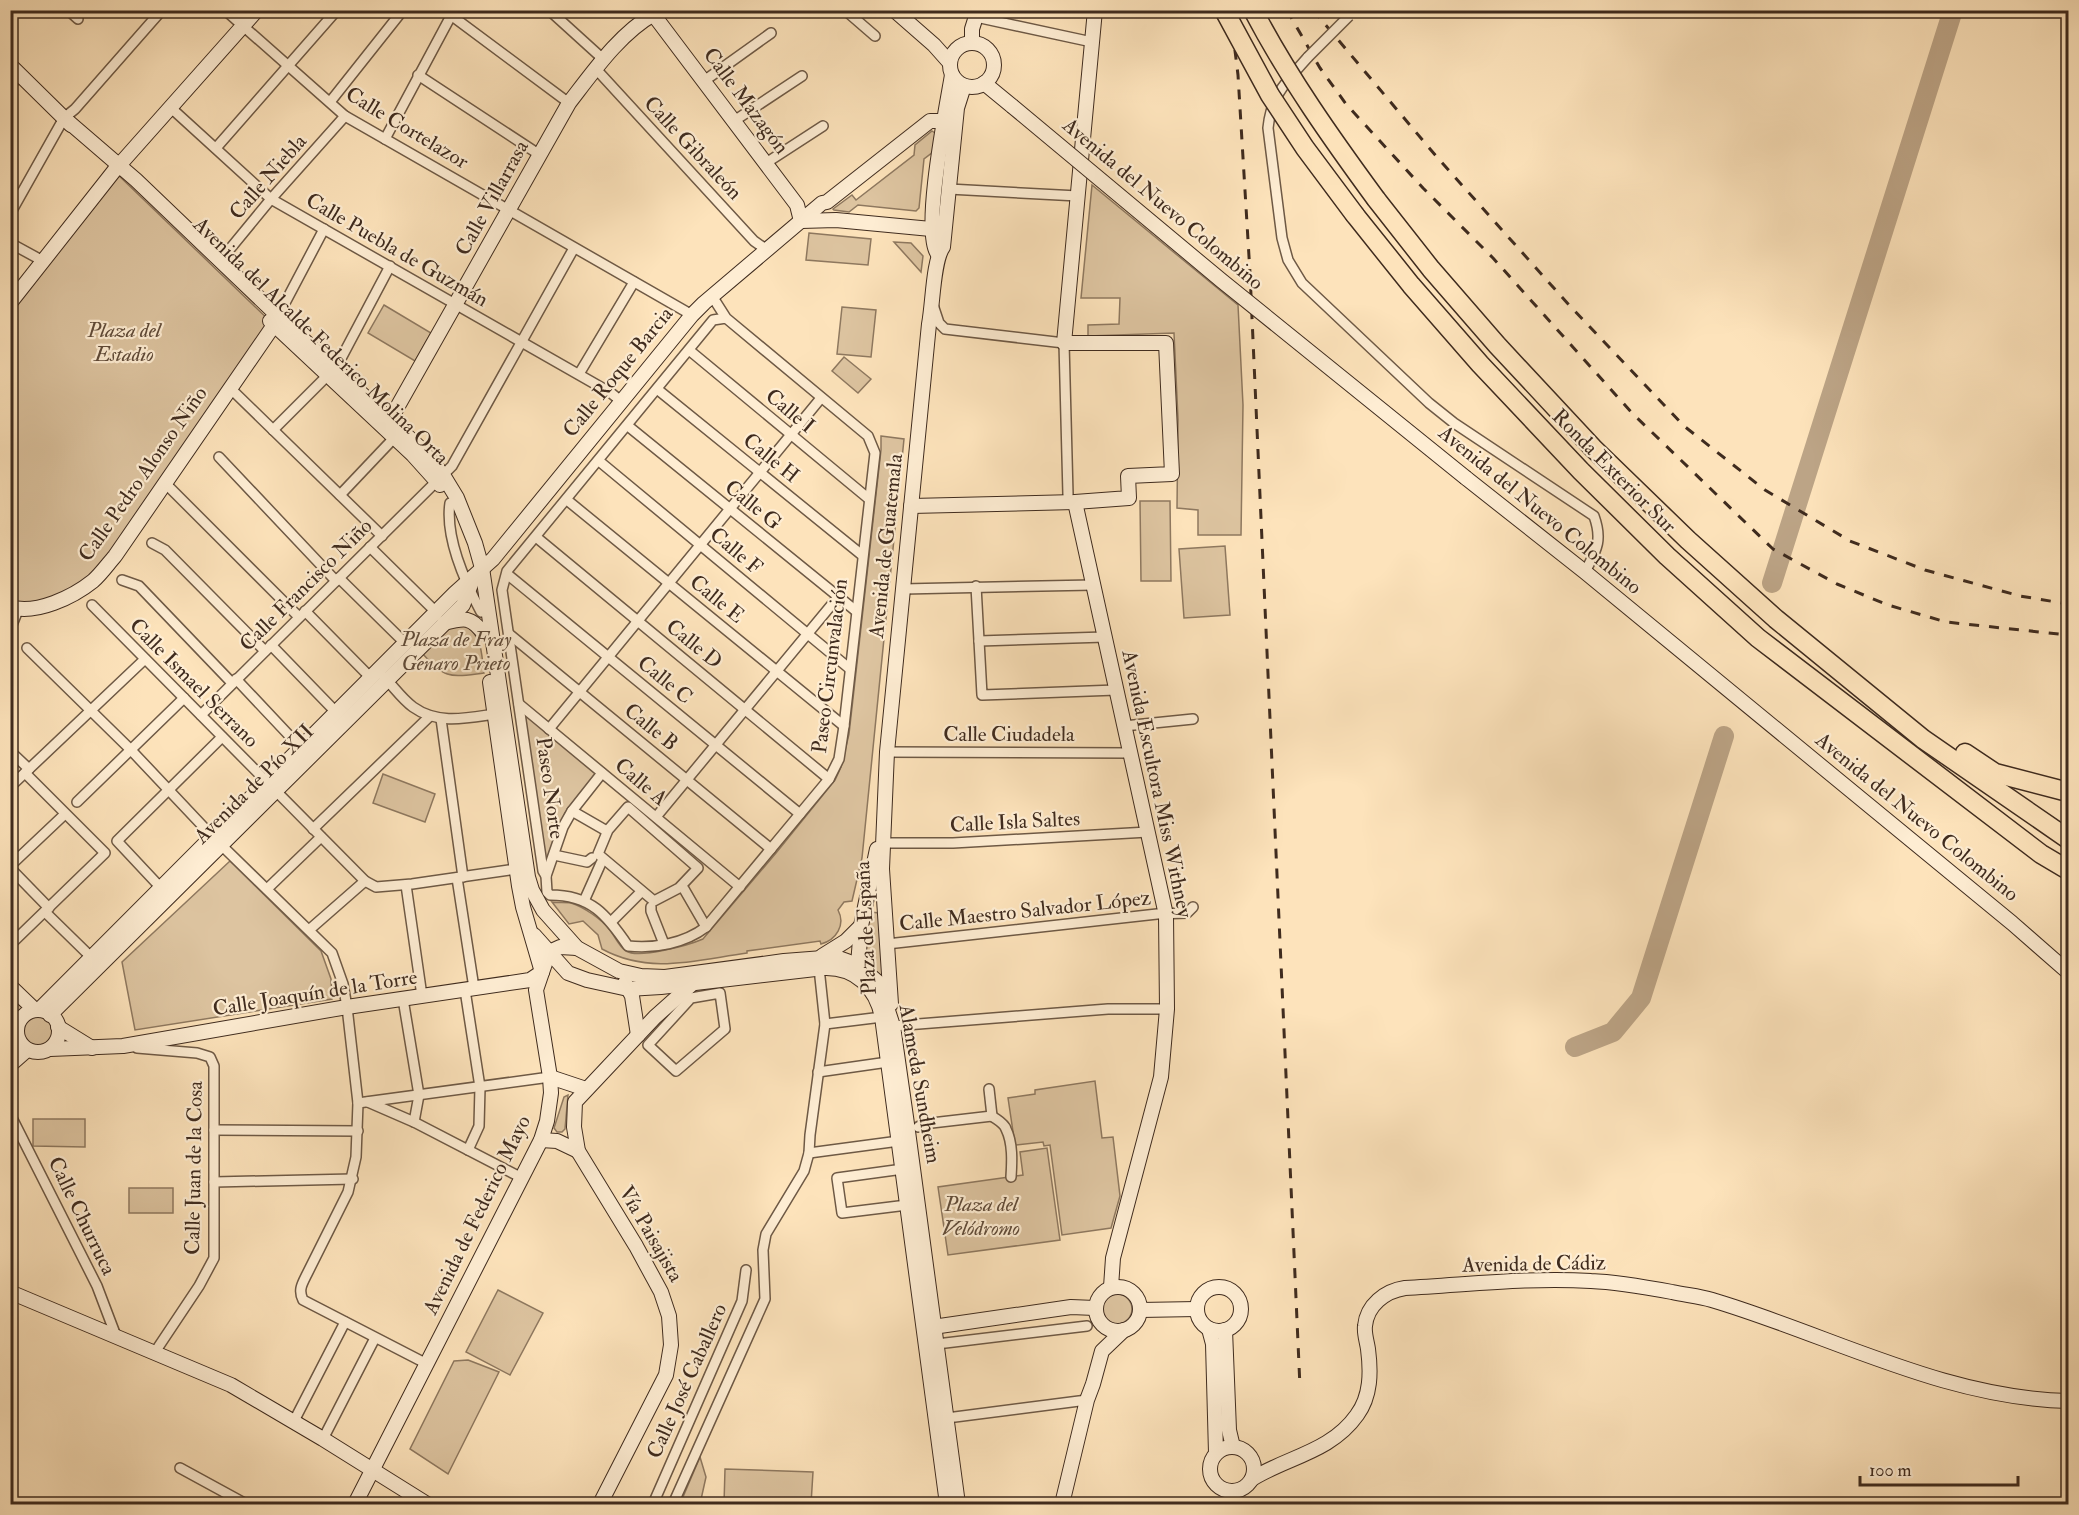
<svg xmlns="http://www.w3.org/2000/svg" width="2079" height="1515" font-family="'IM FELL Double Pica',serif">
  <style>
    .green { fill: #ddc4a0; stroke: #8e785f; stroke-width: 1.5 }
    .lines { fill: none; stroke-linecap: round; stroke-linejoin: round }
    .river { stroke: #bca486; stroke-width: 20 }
    .street-casing { stroke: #6e5945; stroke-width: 12 }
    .secondary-casing { stroke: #3f2b1e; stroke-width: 16 }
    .highway-casing { stroke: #3f2b1e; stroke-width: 21 }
    .street { stroke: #feedd3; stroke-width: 9 }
    .secondary { stroke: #feedd3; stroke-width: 14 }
    .highway { stroke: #fde3bb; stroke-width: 18 }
    .rail { stroke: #3f2b1e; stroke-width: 3; stroke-dasharray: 10 10; stroke-linecap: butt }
    .street-bridge-casing { stroke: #6e5945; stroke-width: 12; stroke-linecap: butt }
    .secondary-bridge-casing { stroke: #3f2b1e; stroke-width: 16; stroke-linecap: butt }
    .highway-bridge-casing { stroke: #3f2b1e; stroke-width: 21; stroke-linecap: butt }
    .street-bridge { stroke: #feedd3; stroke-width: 9 }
    .secondary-bridge { stroke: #feedd3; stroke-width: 14 }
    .highway-bridge { stroke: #fde3bb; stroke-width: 18 }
    .labels { text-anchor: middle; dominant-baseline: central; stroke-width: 4.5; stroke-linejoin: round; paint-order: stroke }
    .street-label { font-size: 21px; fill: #3f2b1e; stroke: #feedd3 }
    .park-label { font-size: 21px; font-style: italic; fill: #5f4a38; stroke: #feedd3 }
  </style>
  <rect width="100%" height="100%" fill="#fde3bb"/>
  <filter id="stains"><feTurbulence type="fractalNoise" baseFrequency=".00333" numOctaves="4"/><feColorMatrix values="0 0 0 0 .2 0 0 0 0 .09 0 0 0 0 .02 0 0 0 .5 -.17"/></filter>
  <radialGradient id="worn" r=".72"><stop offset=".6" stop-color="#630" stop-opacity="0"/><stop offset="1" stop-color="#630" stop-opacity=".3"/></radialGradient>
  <!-- green -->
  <g class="green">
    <polygon points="932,131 935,133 933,152 924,159 919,208 916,211 858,205 849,212 834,210 833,209 852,195 856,200 914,155 915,145"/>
    <polygon points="114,171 274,325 93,581 18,610 11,630 11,303"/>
    <polygon points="1092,185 1238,305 1243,405 1241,535 1198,535 1198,510 1177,508 1178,419 1174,333 1088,336 1088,325 1119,324 1120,298 1081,298"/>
    <polygon points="809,233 871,239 868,265 806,260"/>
    <polygon points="894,242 911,243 923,256 921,272"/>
    <polygon points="384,305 431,333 415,361 368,333"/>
    <polygon points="842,307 876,310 871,357 837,354"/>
    <polygon points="844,357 871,379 858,393 832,371"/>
    <path d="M881,436L904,439L862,858L852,901L844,902L838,910C846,925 836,940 821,944L820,941L747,951V953C696,960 650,975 602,949L598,935L583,921L569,924L552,902C558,903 566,902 571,903C584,907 601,919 609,929C615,936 619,947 626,951C639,959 689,945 703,939L776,853L835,780L841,767L849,734L881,450Z"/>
    <polygon points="1140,501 1170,501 1171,581 1141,581"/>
    <polygon points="1225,546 1230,615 1184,618 1179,549"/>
    <path d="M464,624C483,637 481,652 484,673C450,677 446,680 422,653L445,628Z"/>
    <polygon points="524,711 597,773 565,813 557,831 548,861 545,862"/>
    <polygon points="383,774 435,794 425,822 373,803"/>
    <polygon points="230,861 321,951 331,979 332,999 135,1030 122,962"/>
    <polygon points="869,912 880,913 885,980 867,962 865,956"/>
    <polygon points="11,986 35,1010 21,1018 17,1032 18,1040 11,1046"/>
    <circle cx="38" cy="1031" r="16"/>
    <polygon points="1095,1081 1102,1138 1113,1137 1120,1196 1111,1228 1062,1235 1050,1145 1044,1146 1043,1142 1015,1145 1008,1098 1035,1094 1035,1090"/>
    <polygon points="568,1095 565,1129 562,1132 557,1132 554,1128 564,1097"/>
    <polygon points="33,1119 85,1119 85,1147 33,1146"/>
    <polygon points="1047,1148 1060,1240 948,1255 938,1187 1023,1175 1020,1152"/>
    <rect x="129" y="1188" width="44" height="25"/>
    <polygon points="498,1290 543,1313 510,1375 466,1352"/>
    <circle cx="1117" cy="1309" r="15"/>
    <polygon points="468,1360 499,1372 448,1474 410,1449 454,1361"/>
    <polygon points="700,1457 706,1477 700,1504 680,1504"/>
    <polygon points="725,1469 813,1472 811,1504 724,1504"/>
  </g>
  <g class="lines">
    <!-- river -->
    <g class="river">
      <polyline points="1772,583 1953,10"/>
      <polyline points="1575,1047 1613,1032 1641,998 1724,736"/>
    </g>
    <!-- street casing -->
    <g class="street-casing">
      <g id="street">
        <polyline points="68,10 78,19"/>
        <polyline points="225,10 345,116 692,315"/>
        <polyline points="444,10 569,103"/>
        <polyline points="549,10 603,59"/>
        <polyline points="845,10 875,36"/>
        <polyline points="976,17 1092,42"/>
        <path d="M1308,57C1287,81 1271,95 1268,128L1282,238L1288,260L1302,283L1429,403L1454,423L1594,516C1603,541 1596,551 1585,572"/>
        <polyline points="596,69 754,241 767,250"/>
        <polyline points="418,75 540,155"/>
        <polyline points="704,81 771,33"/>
        <polyline points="10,88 19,73"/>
        <polyline points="330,102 403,10"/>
        <polyline points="170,107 271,199 611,393 622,402"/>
        <polyline points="734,121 802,76"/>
        <polyline points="385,139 453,12"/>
        <polyline points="216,148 337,10"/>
        <polyline points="766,163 823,126"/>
        <polyline points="949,189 1078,196"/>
        <polyline points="10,214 64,118 75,109 162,10"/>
        <polyline points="10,243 43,261"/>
        <polyline points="220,261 271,199 345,116"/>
        <path d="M712,296L726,318L868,436L875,453L844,726L839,759L829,779L706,927C685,943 655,949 628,946C607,915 591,895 550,895L547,892L546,876L543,871L502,590L507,571L713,320L726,318"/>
        <polyline points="933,305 939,323 945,329 1064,343 1068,495"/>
        <polyline points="276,320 324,229"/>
        <polyline points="689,350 869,499"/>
        <polyline points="336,368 390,266"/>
        <polyline points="579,374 634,282"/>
        <polyline points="230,388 382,536"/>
        <polyline points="657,389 862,555"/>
        <polyline points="628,426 856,611"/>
        <polyline points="273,430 327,376"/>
        <polyline points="219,457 336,581"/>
        <polyline points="599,461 850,669"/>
        <polyline points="165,483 299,617"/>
        <polyline points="340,495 394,438"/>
        <polyline points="567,500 844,726"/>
        <path d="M450,503C445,537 465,582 481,612"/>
        <polyline points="536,537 829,779"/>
        <polyline points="152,543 165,550 265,651"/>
        <polyline points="370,547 436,612"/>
        <polyline points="507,574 800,814"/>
        <polyline points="339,578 405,643"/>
        <polyline points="122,580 139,586 232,683"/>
        <polyline points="976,586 982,695 1116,690"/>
        <polyline points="903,589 1093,585"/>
        <polyline points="92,605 365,881 376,887 412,884 516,869"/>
        <polyline points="305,611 371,678"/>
        <polyline points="10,630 18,610"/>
        <polyline points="509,634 771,849"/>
        <polyline points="979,641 1105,637"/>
        <polyline points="271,645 332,708"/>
        <path d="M27,648L130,749L213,837L332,953L343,984L347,1007L358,1103L356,1157L348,1192L307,1274C302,1284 298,1290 303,1300L427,1364"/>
        <path d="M384,677C394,687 402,699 413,707C438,725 467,718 495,714"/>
        <polyline points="236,679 301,748"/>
        <polyline points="519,704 740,887"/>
        <polyline points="201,715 452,466 574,248"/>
        <polyline points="441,719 463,877"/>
        <polyline points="1124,726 1193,719"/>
        <polyline points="549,729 821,398"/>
        <polyline points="10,751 29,769"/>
        <polyline points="887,752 1130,753"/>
        <polyline points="10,787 145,659"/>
        <polyline points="77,802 184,698"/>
        <polygon points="628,807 698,868 679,888 654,901 598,854 608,830"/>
        <polyline points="572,811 605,830"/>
        <polyline points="656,817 838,597"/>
        <polyline points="313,829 430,716"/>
        <polyline points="883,843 953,843 1148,832"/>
        <polyline points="554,855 587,862 592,858"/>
        <polyline points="10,866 65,814"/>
        <polyline points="10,868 49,908"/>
        <polyline points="546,876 563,827 572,811 602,773"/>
        <polyline points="457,878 474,988"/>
        <polyline points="406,885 422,996"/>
        <polyline points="161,888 117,841 222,737"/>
        <polyline points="267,889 321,837"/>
        <polyline points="684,889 706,927"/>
        <polyline points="584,901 601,863"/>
        <polyline points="651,907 651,911 664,944"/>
        <polyline points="45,912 92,958"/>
        <polyline points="612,921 640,893"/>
        <polyline points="309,930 365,881"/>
        <polyline points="887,944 1157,914 1187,913 1193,907"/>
        <polyline points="10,945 105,853 25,773"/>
        <polyline points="465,990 480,1087 479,1126 468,1150"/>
        <polygon points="720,993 725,1029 676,1071 648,1045 691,998"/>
        <polyline points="403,999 419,1095 414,1122"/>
        <polyline points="825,1024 882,1017"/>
        <polyline points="893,1026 1108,1009 1167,1009"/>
        <polyline points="137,1048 197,1053 210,1057 214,1066 214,1258 199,1286 155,1352"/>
        <polyline points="818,1072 888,1062"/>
        <polyline points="989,1089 992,1116"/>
        <polyline points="368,1102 414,1122 522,1178"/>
        <polyline points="358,1103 550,1077"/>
        <polyline points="10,1114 97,1286 116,1336"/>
        <path d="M992,1116C997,1120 1004,1123 1006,1129C1013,1143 1012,1162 1011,1177"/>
        <polyline points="918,1127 923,1124 992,1116"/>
        <polyline points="214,1130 358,1131"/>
        <polyline points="809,1153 899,1141"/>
        <polyline points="903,1169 837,1178 842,1213 907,1205"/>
        <polyline points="214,1182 353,1179"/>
        <polyline points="937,1344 1087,1326"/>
        <polyline points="947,1418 1087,1400"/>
        <polyline points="294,1421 345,1322"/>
        <polyline points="323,1439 375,1338"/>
        <polyline points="180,1468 246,1504"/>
        <polyline points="653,1504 742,1301 746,1270"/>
        <polyline points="673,1504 765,1299 763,1250 766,1234 804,1171 809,1153 810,1135 825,1024 819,968"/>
      </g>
    </g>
    <!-- secondary casing -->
    <g class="secondary-casing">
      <g id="secondary">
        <polyline points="650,10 797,205 801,221"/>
        <polyline points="894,10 934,45 950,63"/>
        <polyline points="972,43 972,29 978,10"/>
        <circle cx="972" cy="65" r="22"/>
        <polyline points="10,65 71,125"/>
        <polyline points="984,83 1012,106"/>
        <polyline points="64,118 136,180 278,316 419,447 443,475 457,498 475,543 482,568 528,877 532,890 543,910 577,948 619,971 641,976 665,977 784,961 836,957 858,965 879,983 893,1026 907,1124 958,1504"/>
        <polyline points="801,221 836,220 931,229"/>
        <path d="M938,254C921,235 947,105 952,75"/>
        <polyline points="10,303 114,171 257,10"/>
        <polyline points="270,321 413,455 440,485"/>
        <path d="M390,420L569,103C593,72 620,33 654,14"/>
        <polyline points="1466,478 1585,572 2012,923 2068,972"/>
        <polyline points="1075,502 1166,915 1167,1009 1161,1077 1113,1258 1111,1287"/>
        <polyline points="911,506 1075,502 1129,498 1128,476 1172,474 1166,343 1064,343 1095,10"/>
        <path d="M10,607C36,615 73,597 93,581C101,574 108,564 115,556L274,325"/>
        <path d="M444,623C464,618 471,616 484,634"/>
        <polyline points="490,682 519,886 523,907 542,972"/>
        <path d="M534,935L568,973L587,980L628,989L661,987L824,968C856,967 876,988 882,1017L947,1504"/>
        <polyline points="822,956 846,941 861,926"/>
        <polyline points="854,970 858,965 861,926 877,849"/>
        <polyline points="625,983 632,996 638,1035"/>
        <polyline points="10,986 35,1010"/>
        <path d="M891,1004L882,869L887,752L929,324C933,304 933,261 943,247L957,108L964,86"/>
        <polyline points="39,1010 455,593 493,559 692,315 704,303 822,203 827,202 930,121 943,121"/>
        <circle cx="38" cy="1031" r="21"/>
        <polyline points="50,1015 463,605 473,579"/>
        <polyline points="58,1027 92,1048"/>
        <polyline points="50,1049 123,1046 347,1007 530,980 542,972"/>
        <polyline points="10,1065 27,1050"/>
        <polyline points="550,1077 586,1089"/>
        <polyline points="541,1140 557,1141 578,1151"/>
        <circle cx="1118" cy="1309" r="22"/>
        <circle cx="1219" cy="1309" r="22"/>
        <polyline points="10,1292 231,1385 323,1439 427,1504"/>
        <polyline points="1140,1310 1197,1309"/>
        <polyline points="926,1328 1071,1307 1095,1308"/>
        <polyline points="1209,1329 1213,1344 1216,1453"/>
        <polyline points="1225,1330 1229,1430 1233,1447"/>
        <circle cx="1232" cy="1469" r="22"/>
        <path d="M1252,1479C1287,1457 1331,1452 1357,1415C1371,1396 1371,1372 1368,1349C1367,1342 1364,1333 1365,1326C1367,1305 1385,1291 1405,1288C1466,1285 1529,1277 1591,1281C1618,1282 1645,1287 1672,1292C1685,1295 1699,1296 1712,1300C1830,1335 1943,1398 2068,1401"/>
        <polyline points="355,1504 541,1140 547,1121 551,1093 550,1077 536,990 549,952 560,947 577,948"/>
        <polyline points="600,1504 666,1375 671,1345 669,1316 661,1292 636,1246 578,1151 574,1127 575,1102 655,1017 692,984"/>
        <polyline points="1062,1504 1087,1400 1093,1384 1102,1351 1124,1330"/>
      </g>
    </g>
    <!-- highway casing -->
    <g class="highway-casing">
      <g id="highway">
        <polyline points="1376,199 1431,269 1497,345 1593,448 1688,540 1776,619 1923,739 2068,839"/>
        <polyline points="1355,215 1411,285 1480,364 1581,471 1667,556 1758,638 2041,854 2068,870"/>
        <polyline points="1965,753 1995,773 2068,792"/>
      </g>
    </g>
    <!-- street -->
    <use href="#street" class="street"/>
    <!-- secondary -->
    <use href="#secondary" class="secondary"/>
    <!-- highway -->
    <use href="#highway" class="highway"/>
    <!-- rail -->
    <g class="rail">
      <polyline points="1230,10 1238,75 1250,273 1300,1387"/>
      <polyline points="1287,10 1320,68 1346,104 1423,188 1493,258 1632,413 1773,549 1837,584 1888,605 1946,622 2068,635"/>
      <polyline points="1313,10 1436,156 1569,305 1684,426 1765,490 1850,541 1925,570 2020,596 2068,604"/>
    </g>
    <!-- street-bridge casing -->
    <g class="street-bridge-casing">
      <polyline id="street-bridge" points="1308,57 1349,16"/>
    </g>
    <!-- secondary-bridge casing -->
    <g class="secondary-bridge-casing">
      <polyline id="secondary-bridge" points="1012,106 1222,281 1466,478"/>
    </g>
    <!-- highway-bridge casing -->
    <g class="highway-bridge-casing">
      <g id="highway-bridge">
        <polyline points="1224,10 1270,95 1305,148 1355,215"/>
        <path d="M1253,10C1288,77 1332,139 1376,199"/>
      </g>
    </g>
    <!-- street-bridge -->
    <use href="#street-bridge" class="street-bridge"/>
    <!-- secondary-bridge -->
    <use href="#secondary-bridge" class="secondary-bridge"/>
    <!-- highway-bridge -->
    <use href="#highway-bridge" class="highway-bridge"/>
  </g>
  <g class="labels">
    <!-- street labels -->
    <g class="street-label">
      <text transform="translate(746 101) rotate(53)">Calle Mazagón</text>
      <text transform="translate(407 128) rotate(31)">Calle Cortelazor</text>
      <text transform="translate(693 148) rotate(47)">Calle Gibraleón</text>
      <text transform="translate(268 177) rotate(-49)">Calle Niebla</text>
      <text transform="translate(492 198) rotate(-61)">Calle Villarrasa</text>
      <text transform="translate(1163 204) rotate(40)">Avenida del Nuevo Colombino</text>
      <text transform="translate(397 250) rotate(30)">Calle Puebla de Guzmán</text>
      <text transform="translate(321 341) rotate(44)">Avenida del Alcalde Federico Molina Orta</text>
      <text transform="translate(618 372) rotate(-51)">Calle Roque Barcia</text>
      <text transform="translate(790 411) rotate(40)">Calle I</text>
      <text transform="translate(771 458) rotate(39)">Calle H</text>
      <text transform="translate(1614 471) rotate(45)">Ronda Exterior Sur</text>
      <text transform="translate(143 474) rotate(-55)">Calle Pedro Alonso Niño</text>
      <text transform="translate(753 505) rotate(39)">Calle G</text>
      <text transform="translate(1540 510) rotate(39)">Avenida del Nuevo Colombino</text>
      <text transform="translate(886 546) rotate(-84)">Avenida de Guatemala</text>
      <text transform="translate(736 551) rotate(40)">Calle F</text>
      <text transform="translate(306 585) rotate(-45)">Calle Francisco Niño</text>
      <text transform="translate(717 599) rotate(39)">Calle E</text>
      <text transform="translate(694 644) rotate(39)">Calle D</text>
      <text transform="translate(830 666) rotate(-83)">Paseo Circunvalación</text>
      <text transform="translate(665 680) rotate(39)">Calle C</text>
      <text transform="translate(194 683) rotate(45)">Calle Ismael Serrano</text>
      <text transform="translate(651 727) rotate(39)">Calle B</text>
      <text x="1009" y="734">Calle Ciudadela</text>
      <text transform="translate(641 782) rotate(40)">Calle A</text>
      <text transform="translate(254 784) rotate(-45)">Avenida de Pío XII</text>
      <text transform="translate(1157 784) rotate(78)">Avenida Escultora Miss Withney</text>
      <text transform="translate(550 788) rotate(82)">Paseo Norte</text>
      <text transform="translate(1917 817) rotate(39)">Avenida del Nuevo Colombino</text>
      <text transform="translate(1015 822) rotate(-3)">Calle Isla Saltes</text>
      <text transform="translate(1025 911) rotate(-6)">Calle Maestro Salvador López</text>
      <text transform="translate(866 928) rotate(-93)">Plaza de España</text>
      <text transform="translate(315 993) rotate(-9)">Calle Joaquín de la Torre</text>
      <text transform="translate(920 1084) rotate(80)">Alameda Sundheim</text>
      <text transform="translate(194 1168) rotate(-89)">Calle Juan de la Cosa</text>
      <text transform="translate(477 1215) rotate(-64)">Avenida de Federico Mayo</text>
      <text transform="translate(82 1216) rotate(64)">Calle Churruca</text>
      <text transform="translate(651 1234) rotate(60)">Vía Paisajista</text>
      <text transform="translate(1534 1264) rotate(-1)">Avenida de Cádiz</text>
      <text transform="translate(687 1381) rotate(-66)">Calle José Caballero</text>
    </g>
    <!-- park labels -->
    <g class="park-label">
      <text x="124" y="330">Plaza del<tspan x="124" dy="24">Estadio</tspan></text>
      <text x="456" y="639">Plaza de Fray<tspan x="456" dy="24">Genaro Prieto</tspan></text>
      <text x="981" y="1204">Plaza del<tspan x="981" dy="24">Velódromo</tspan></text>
    </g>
  </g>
  <!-- margin -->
  <rect width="2079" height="1515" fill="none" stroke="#fde3bb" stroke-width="36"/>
  <rect x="12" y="12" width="2055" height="1491" fill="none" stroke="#3f2b1e" stroke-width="3"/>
  <rect x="18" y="18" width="2043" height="1479" fill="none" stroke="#3f2b1e" stroke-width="1.5"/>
  <!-- scale -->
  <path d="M1860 1476v9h158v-9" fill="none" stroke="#3f2b1e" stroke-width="3"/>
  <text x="1869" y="1476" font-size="18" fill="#3f2b1e" stroke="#feedd3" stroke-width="4.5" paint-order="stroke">100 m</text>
  <rect width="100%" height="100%" filter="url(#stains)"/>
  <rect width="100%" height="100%" fill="url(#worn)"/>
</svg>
